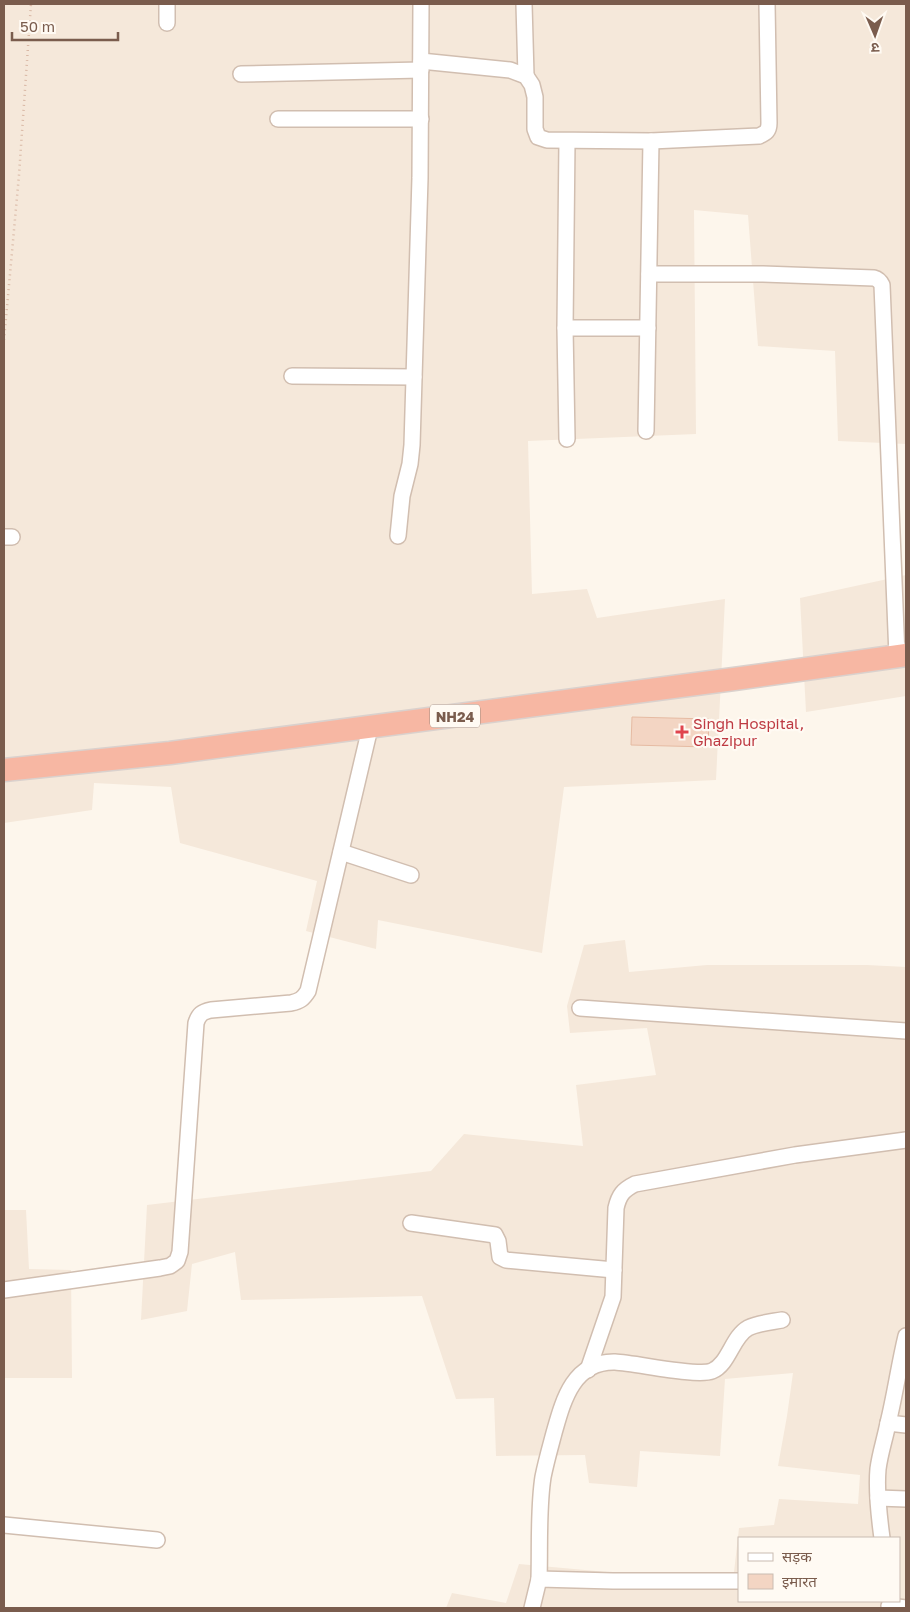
<svg xmlns="http://www.w3.org/2000/svg" width="910" height="1612" font-family="'Golos Text','Noto Sans Devanagari',sans-serif">
  <style>
    .residential { fill: #f5e8da; fill-rule: evenodd }
    .building { fill: #f3d5c3; stroke: #e6bba3 }
    .lines { fill: none; stroke-linecap: round; stroke-linejoin: round }
    .minor-casing { stroke: #d1beb0; stroke-width: 18 }
    .highway-casing { stroke: #dad1cd; stroke-width: 25 }
    .path { stroke: #d9b8a5; stroke-width: 2.5; stroke-dasharray: 1 4; stroke-linecap: butt }
    .minor { stroke: #fff; stroke-width: 15 }
    .highway { stroke: #f7b7a3; stroke-width: 22 }
    .health-dot { fill: #e0444e; stroke: #fffaf3; stroke-width: 2 }
    .labels { text-anchor: middle; dominant-baseline: central; stroke-width: 4.5; stroke-linejoin: round; paint-order: stroke }
    .shield { fill: #fffaf3; stroke: #a28b7f; stroke-width: 1 }
    .shield-label { font-size: 14px; font-weight: bold; fill: #7a5c4d }
    .health-label { font-size: 15px; fill: #be3a42; stroke: #fffaf3; text-anchor: start }
  </style>
  <rect width="100%" height="100%" fill="#fdf6ec"/>
  <!-- residential -->
  <g class="residential">
    <polygon points="4,4 906,4 906,444 838,441 835,351 758,346 748,215 694,210 696,434 528,441 532,594 587,589 597,618 725,599 716,780 564,787 542,953 378,920 376,949 306,931 317,881 180,843 171,787 94,783 92,810 4,823"/>
    <polygon points="906,575 906,696 806,712 800,598"/>
    <path d="M625,940L629,972L707,965H867L906,967V1608H446L452,1593L506,1603L519,1564L607,1572H734L739,1528L774,1525L779,1499L858,1504L860,1475L778,1466L787,1416L793,1373L725,1379L720,1456L640,1451L637,1487L589,1483L585,1455L496,1456L494,1398L456,1399L422,1296L241,1300L235,1252L192,1264L187,1311L141,1320L147,1205L431,1171L464,1134L583,1146L576,1085L656,1075L647,1028L570,1033L567,1006L584,945ZM739,1538H899V1601H739Z"/>
    <polygon points="4,1210 26,1210 29,1269 71,1270 72,1378 4,1378"/>
  </g>
  <!-- building -->
  <polygon class="building" points="632,717 709,719 708,747 631,745"/>
  <g class="lines">
    <!-- minor casing -->
    <g class="minor-casing">
      <g id="minor">
        <polyline points="524,4 526,76"/>
        <polyline points="167,23 167,4"/>
        <path d="M421,61L510,70L526,76L532,85L535,97V129L538,137L547,140L651,141L759,136C766,133 769,131 769,123L767,4"/>
        <polyline points="241,74 421,70"/>
        <polyline points="278,119 421,119"/>
        <path d="M649,274H763L874,278C878,279 880,281 882,285L897,656"/>
        <polyline points="565,328 648,328"/>
        <polyline points="292,376 414,377"/>
        <polyline points="646,431 651,141"/>
        <polyline points="567,439 565,328 567,141"/>
        <polyline points="398,536 402,496 410,464 412,445 420,178 421,4"/>
        <polyline points="4,537 12,537"/>
        <polyline points="341,852 411,875"/>
        <polyline points="580,1008 906,1031"/>
        <polyline points="411,1223 495,1235 498,1241 500,1257 506,1260 614,1270"/>
        <path d="M4,1290L160,1268L170,1266L177,1261L180,1252L196,1023C199,1014 202,1012 211,1010L291,1003C300,1001 303,999 308,991L370,728"/>
        <path d="M588,1370L613,1297L616,1208C619,1195 623,1190 635,1184L795,1155L906,1140"/>
        <polyline points="888,1423 906,1425"/>
        <polyline points="878,1498 906,1499"/>
        <polyline points="4,1525 157,1540"/>
        <path d="M882,1538C879,1516 876,1491 878,1469C880,1453 885,1439 888,1423C895,1395 899,1365 906,1336"/>
        <path d="M539,1579C540,1547 538,1509 543,1477C546,1462 550,1448 554,1433C563,1401 573,1361 615,1362C636,1363 697,1377 712,1371C729,1364 732,1337 748,1328C758,1323 771,1322 782,1320"/>
        <polyline points="889,1606 906,1608"/>
        <polyline points="532,1608 539,1579 613,1581 739,1581"/>
      </g>
    </g>
    <!-- highway casing -->
    <g class="highway-casing">
      <polyline id="highway" points="4,770 170,753 734,679 906,655"/>
    </g>
    <!-- path -->
    <polyline class="path" points="4,340 19,175 31,4"/>
    <!-- minor -->
    <use href="#minor" class="minor"/>
    <!-- highway -->
    <use href="#highway" class="highway"/>
  </g>
  <!-- markers -->
  <path class="health-dot" d="M679.5 724.5h5v5h5v5h-5v5h-5v-5h-5v-5h5z"/>
  <g class="labels">
    <!-- shield labels -->
    <rect class="shield" x="430" y="704.5" width="50" height="23" rx="4"/>
    <g class="shield-label">
      <text x="455" y="716">NH24</text>
    </g>
    <!-- health labels -->
    <g class="health-label">
      <text x="693" y="723">Singh Hospital,<tspan x="693" dy="17">Ghazipur</tspan></text>
    </g>
  </g>
  <!-- border -->
  <rect width="910" height="1612" fill="none" stroke="#7a5c4d" stroke-width="10"/>
  <!-- legend -->
  <rect x="738" y="1537" width="162" height="65" fill="#fffaf3" stroke="#cabbb1"/>
  <rect x="748" y="1553" width="25" height="8" fill="#ffffff" stroke="#cabbb1"/>
  <text x="782" y="1562" font-size="15" fill="#7a5c4d">सड़क</text>
  <rect x="748" y="1574" width="25" height="15" fill="#f3d5c3" stroke="#cabbb1"/>
  <text x="782" y="1587" font-size="15" fill="#7a5c4d">इमारत</text>
  <!-- north arrow -->
  <g transform="translate(875 35) rotate(178)" stroke="#fffaf3" stroke-width="4" paint-order="stroke">
  <path d="M0-4L9 19L0 12L-9 19Z" fill="#7a5c4d"/>
  <text y="-8" font-size="14" font-weight="bold" text-anchor="middle" fill="#7a5c4d">उ</text>
  </g>
  <!-- scale -->
  <path d="M12 32v8h106v-8" fill="none" stroke="#7a5c4d" stroke-width="2.5"/>
  <text x="20" y="32" font-size="15" fill="#7a5c4d" stroke="#fffaf3" stroke-width="4" paint-order="stroke">50 m</text>
</svg>
